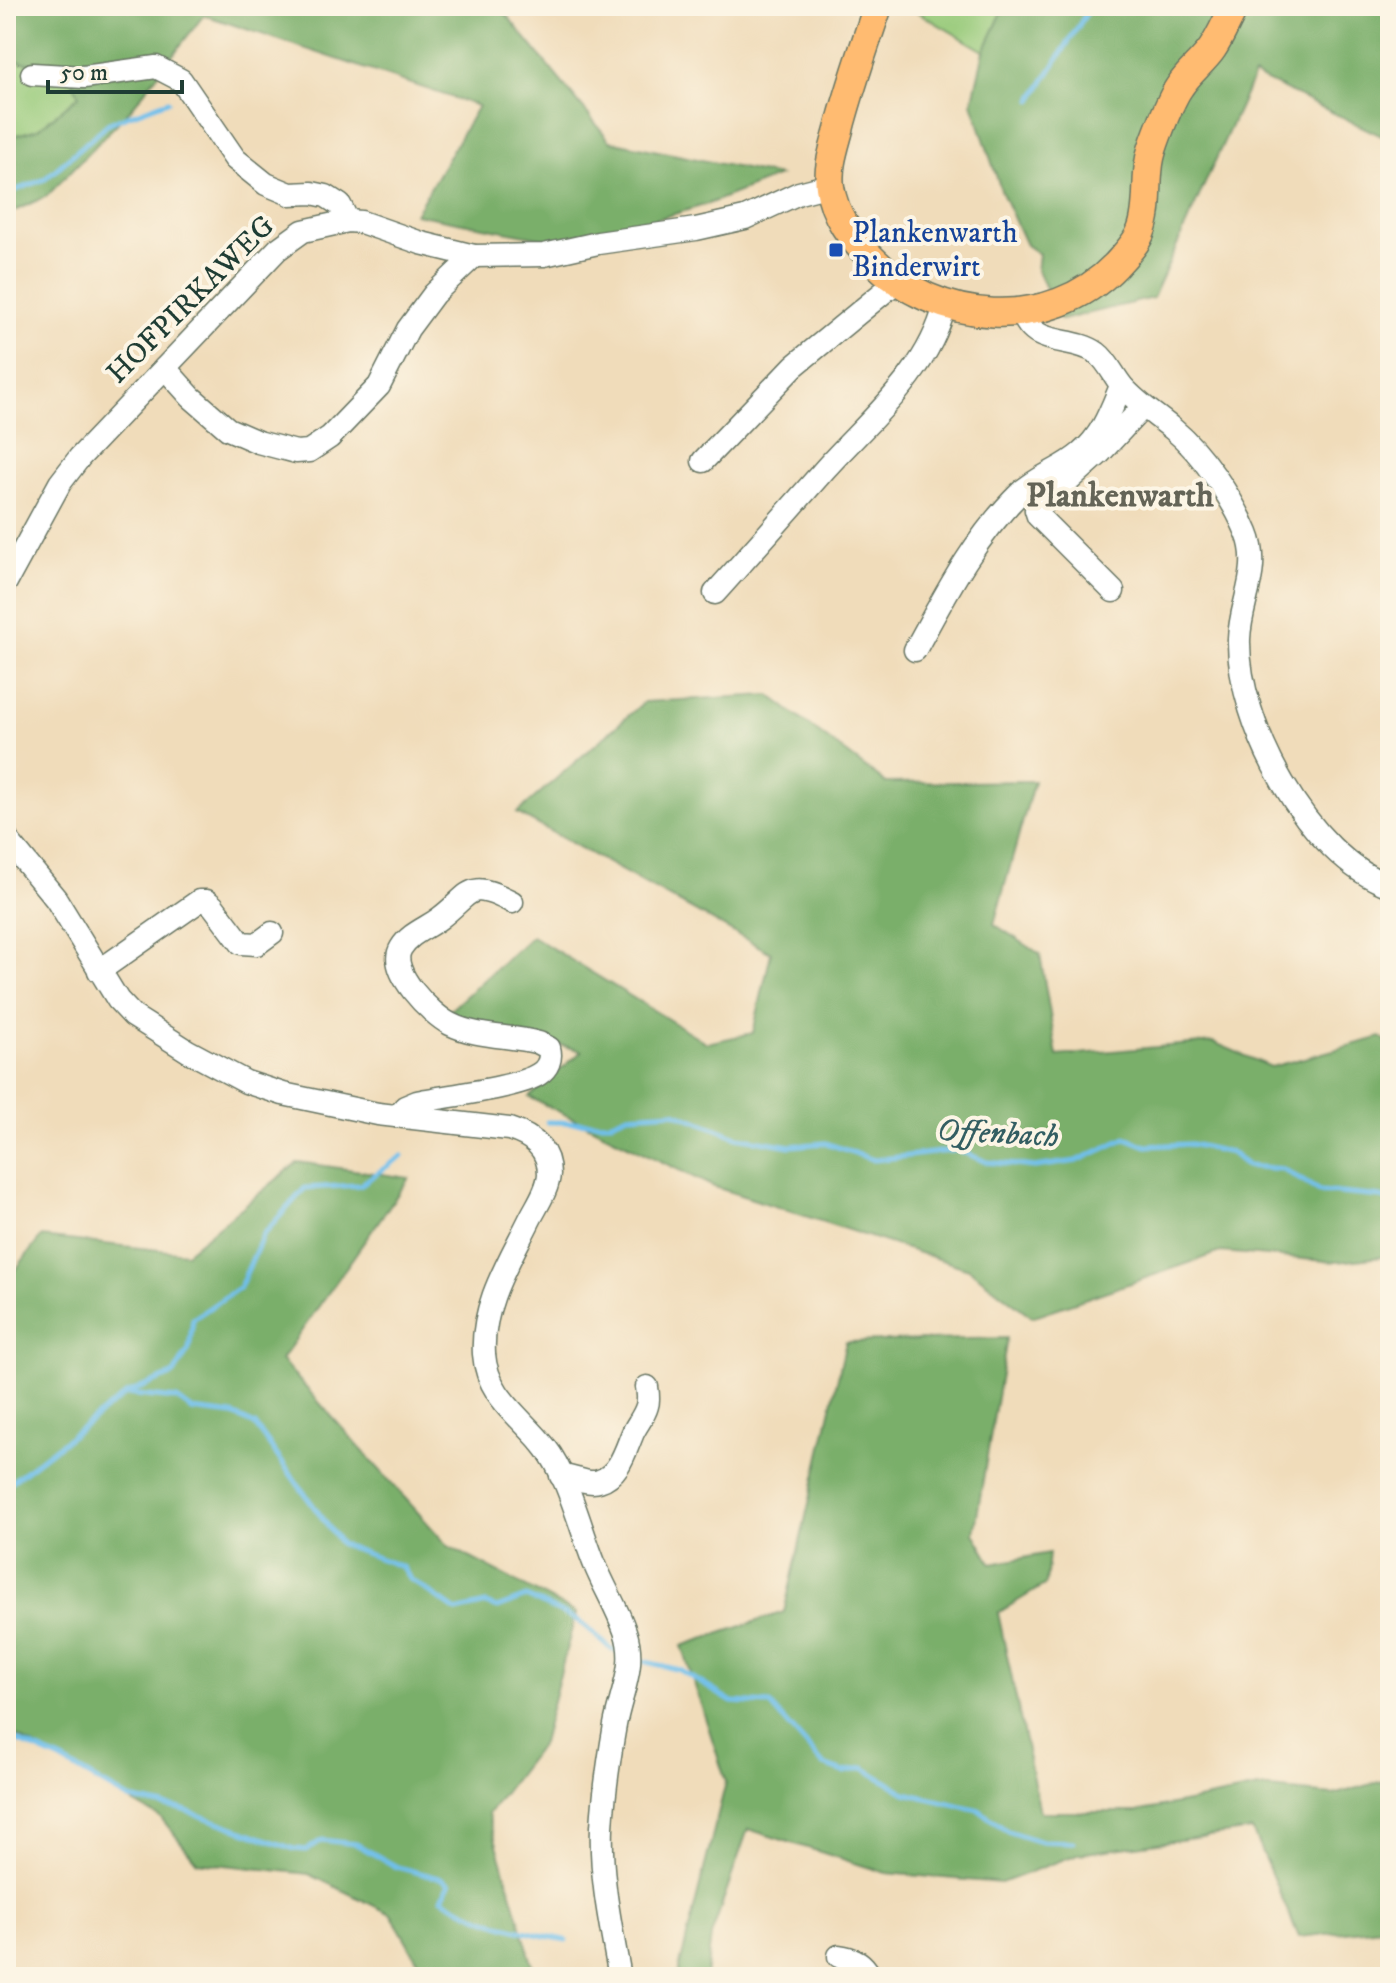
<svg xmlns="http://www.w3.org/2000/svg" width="1396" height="1983" font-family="'IM FELL DW Pica',serif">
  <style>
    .green { fill: #99cb7b; stroke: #5c8458; stroke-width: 2 }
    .forest { fill: #7aaf6b; stroke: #4c7650; stroke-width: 2 }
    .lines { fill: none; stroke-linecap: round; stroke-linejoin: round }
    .stream { stroke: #70bfeb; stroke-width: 5 }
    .minor-casing { stroke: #687563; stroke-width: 25 }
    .major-casing { stroke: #687563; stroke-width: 31 }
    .path { stroke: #687563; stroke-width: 3; stroke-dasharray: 2 6; stroke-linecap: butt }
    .minor { stroke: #fff; stroke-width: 22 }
    .major { stroke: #ffbb71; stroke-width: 28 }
    .transit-dot { fill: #1a4fb4; stroke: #fcf5e5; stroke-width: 3 }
    .labels { text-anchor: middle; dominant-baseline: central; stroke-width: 8; stroke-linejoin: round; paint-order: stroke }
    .transit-label { font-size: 30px; fill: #164399; stroke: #fcf5e5; text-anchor: start }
    .street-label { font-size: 30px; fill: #1f3d34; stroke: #fcf5e5 }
    .water-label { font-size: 32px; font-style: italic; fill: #335e62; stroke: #fcf5e5 }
    .quarter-label { font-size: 34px; font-weight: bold; fill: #646457; stroke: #fcf5e5 }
  </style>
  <rect width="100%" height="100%" fill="#fcf5e5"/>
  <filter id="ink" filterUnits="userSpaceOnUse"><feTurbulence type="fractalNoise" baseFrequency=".0125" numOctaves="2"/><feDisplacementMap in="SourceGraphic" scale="16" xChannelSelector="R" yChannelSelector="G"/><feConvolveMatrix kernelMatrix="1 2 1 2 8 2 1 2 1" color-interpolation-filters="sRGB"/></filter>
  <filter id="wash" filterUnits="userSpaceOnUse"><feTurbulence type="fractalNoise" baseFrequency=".006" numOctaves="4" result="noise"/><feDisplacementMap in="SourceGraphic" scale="32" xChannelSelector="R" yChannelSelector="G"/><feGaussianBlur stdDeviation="1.8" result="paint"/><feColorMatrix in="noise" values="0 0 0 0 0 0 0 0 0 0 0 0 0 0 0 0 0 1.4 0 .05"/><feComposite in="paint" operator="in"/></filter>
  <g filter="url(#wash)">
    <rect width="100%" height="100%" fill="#f0dcba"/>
    <!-- green -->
    <g class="green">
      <polygon points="907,6 1005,6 984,51"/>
      <polygon points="6,59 67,69 79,96 38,129 6,138"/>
    </g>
    <!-- forest -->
    <g class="forest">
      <polygon points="6,6 499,6 610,141 779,176 708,204 573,244 415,214 478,106 204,15 130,110 47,196 6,215 6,138 38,129 79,96 67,69 6,59"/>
      <polygon points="1005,6 1390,6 1390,140 1254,75 1153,298 1061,320 1037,269 1039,254 1026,245 1002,193 972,103 984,51"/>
      <polygon points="769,695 886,783 1034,781 994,924 1040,954 1057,1056 1213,1042 1271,1067 1381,1037 1390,1046 1390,1256 1337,1262 1221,1252 1032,1317 969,1269 712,1186 529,1097 582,1051 447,1013 532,936 707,1043 753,1033 771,953 517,813 644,702"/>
      <polygon points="298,1162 409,1178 281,1360 448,1546 576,1613 542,1743 488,1814 536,1977 427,1977 391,1914 309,1874 197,1862 162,1819 6,1730 6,1282 41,1237 186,1253"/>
      <polygon points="1007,1338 974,1533 992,1564 1049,1553 1046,1584 998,1613 1040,1812 1136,1812 1259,1788 1333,1795 1390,1779 1390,1927 1299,1937 1252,1830 1078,1854 1001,1883 886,1873 748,1829 711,1936 706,1977 677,1977 726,1782 682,1646 784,1612 846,1342"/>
    </g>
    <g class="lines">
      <!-- stream -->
      <g class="stream">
        <polyline points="1032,100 1091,6"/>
        <polyline points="6,194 45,179 109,123 168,101"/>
        <polyline points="547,1122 609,1123 628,1115 674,1112 737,1137 790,1146 826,1143 874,1160 958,1150 987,1162 1035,1167 1077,1161 1126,1138 1146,1146 1191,1144 1232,1153 1247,1166 1283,1169 1319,1191 1381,1197 1390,1201"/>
        <polyline points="126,1394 177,1399 192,1410 233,1415 255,1425 341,1544 402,1567 410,1579 456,1611 486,1604 497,1608 526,1597 578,1620 611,1649 621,1654"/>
        <polyline points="6,1486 126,1394 174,1374 189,1349 193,1319 240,1287 263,1235 305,1188 360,1185 402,1156"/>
        <polyline points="638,1660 680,1670 732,1702 770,1704 824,1765 844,1772 864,1768 905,1793 979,1810 1007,1831 1038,1841 1073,1842"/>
        <path d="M6,1736L61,1760L129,1799L181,1809L294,1849L307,1850L322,1840L356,1844L397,1867L443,1879L450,1884L442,1898C480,1922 522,1932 566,1940"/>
      </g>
    </g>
  </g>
  <g filter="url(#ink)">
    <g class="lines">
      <!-- minor casing -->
      <g class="minor-casing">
        <g id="minor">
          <polyline points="32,74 84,77 156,67 181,80 235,159 266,184 290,194 312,193 326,196 340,205 348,221"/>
          <path d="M1022,312C1033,349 1071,335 1097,353C1108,361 1114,377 1123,387C1138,404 1156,415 1174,430C1202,453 1233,499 1247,533C1262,569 1240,603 1239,639C1237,723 1308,857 1390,886"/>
          <polyline points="165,368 191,397 228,429 258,442 296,452 309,451 330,437 379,386 408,329 434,294 474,256"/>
          <polyline points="703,461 794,366 896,282"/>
          <polyline points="6,582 60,483 80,457 278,249 303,231 348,221 361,222 421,243 474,256 544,255 598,243 696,229 745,218 799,193 830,185"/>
          <polyline points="1113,591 1038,516 1036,510 1100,453 1143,407"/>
          <path d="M715,593C752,552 789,510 826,468C871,418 928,373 945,305"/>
          <path d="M915,650C945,595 974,538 1020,493C1038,476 1063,469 1081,453C1102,436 1111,410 1121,386"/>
          <path d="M6,838L56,899L118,1000L133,1016L188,1051L246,1082L283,1094L378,1114L509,1129C532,1136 549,1148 549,1174C548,1190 537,1205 530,1219C509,1262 481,1305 484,1354C487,1397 522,1417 546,1448C568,1476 581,1531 595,1565C604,1587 617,1608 625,1631C637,1665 621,1692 615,1725C609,1759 604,1793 602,1827C600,1878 611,1927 620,1977"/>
          <polyline points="99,971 199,901 207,901 213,906 241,943 257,944 272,933"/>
          <path d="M397,1116L405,1107L417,1102C444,1096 518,1088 539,1074C548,1068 552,1059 549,1048L539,1043C510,1035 478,1038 450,1024C431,1014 387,971 401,948C410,933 427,928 440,918C473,893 467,879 512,902"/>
          <path d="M561,1476C573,1476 588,1485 599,1481C619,1475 625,1452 632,1435C636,1425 644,1417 647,1406C649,1400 648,1393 647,1387"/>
          <path d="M839,1956C851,1958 860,1960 867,1971L866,1977"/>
        </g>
      </g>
      <!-- major casing -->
      <g class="major-casing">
        <path id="major" d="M878,6C865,44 852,82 841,122C836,143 827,165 830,187C834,216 852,239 872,259C936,325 1050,334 1116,265C1125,255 1137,243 1141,231C1150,209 1145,181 1150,158C1153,143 1171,98 1180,86C1189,72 1203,62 1212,49C1221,36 1227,20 1235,6"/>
      </g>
      <!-- path -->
      <polyline class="path" points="6,53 18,64"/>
      <!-- minor -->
      <use href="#minor" class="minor"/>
      <!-- major -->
      <use href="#major" class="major"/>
    </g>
  </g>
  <!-- markers -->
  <rect class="transit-dot" x="828" y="242" width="16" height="16" rx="4"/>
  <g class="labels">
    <!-- transit labels -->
    <g class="transit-label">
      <text x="852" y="233">Plankenwarth<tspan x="852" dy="34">Binderwirt</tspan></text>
    </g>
    <!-- street labels -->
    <g class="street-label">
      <text transform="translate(191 300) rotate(-45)">HOFPIRKAWEG</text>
    </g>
    <!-- water labels -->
    <g class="water-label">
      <text transform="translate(998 1134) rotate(3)">Offenbach</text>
    </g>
    <!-- quarter labels -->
    <g class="quarter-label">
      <text x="1120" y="496">Plankenwarth</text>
    </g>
  </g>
  <!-- margin -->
  <rect width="1396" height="1983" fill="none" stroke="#fcf5e5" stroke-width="32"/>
  <!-- scale -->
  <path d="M48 80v12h134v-12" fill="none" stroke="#1f3d34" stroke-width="4"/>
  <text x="60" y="80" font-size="24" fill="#1f3d34" stroke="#fcf5e5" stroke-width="6" paint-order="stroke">50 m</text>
</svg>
